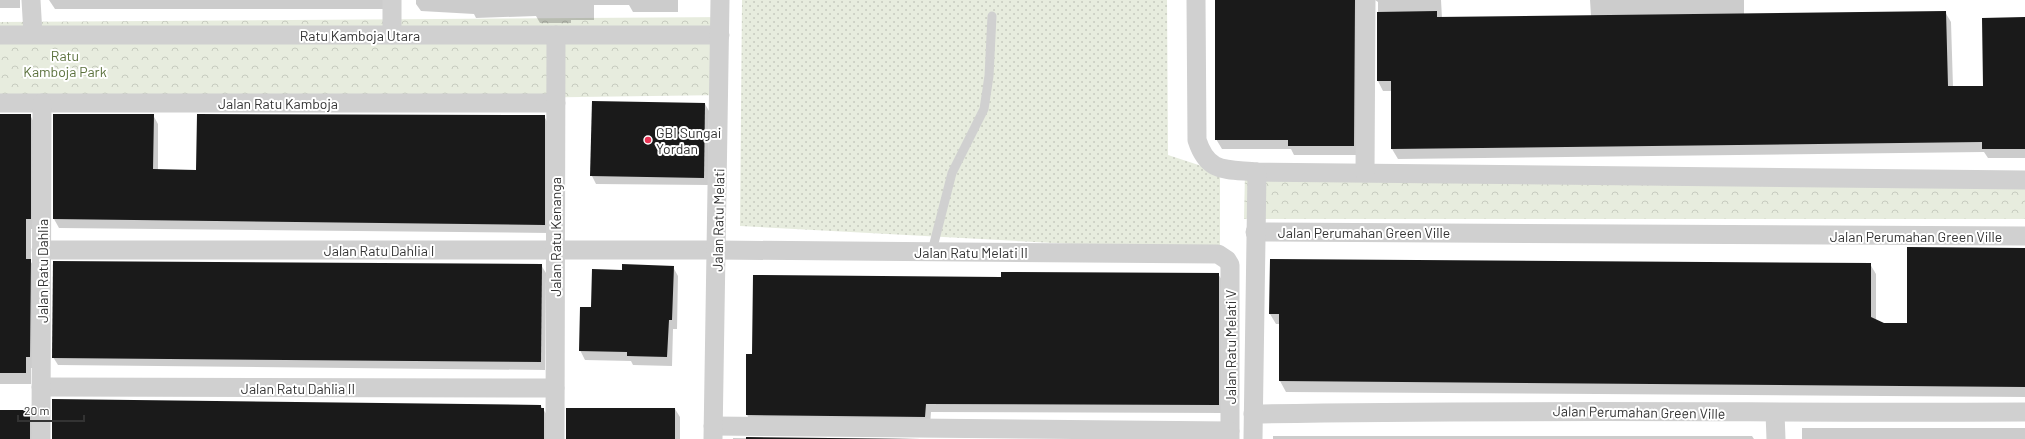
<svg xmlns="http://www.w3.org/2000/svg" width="2025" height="439" font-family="Barlow,sans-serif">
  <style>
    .grass { fill: url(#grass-dots) }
    .park { fill: url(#park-crowns) }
    .shadow { fill: #0003 }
    .building { fill: #1a1a1a }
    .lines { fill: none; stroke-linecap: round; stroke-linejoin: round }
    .service { stroke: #d0d0d0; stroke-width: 9 }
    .minor { stroke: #d0d0d0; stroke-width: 19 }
    .poi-dot { fill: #ea3455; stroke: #fff; stroke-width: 1.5 }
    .labels { text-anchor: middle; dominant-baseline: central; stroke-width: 4; stroke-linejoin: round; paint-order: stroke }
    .street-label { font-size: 14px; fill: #333; stroke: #fff }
    .park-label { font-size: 14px; fill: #5b713d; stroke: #fff }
    .poi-label { font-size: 14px; fill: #333; stroke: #fff; text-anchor: start }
  </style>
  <defs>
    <pattern id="grass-dots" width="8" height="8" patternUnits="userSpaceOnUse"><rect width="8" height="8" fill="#e7ecde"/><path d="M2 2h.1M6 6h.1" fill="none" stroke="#c7cbbf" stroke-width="1.8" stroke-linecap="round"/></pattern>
    <pattern id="park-crowns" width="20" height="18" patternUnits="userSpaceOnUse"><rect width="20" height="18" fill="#e7ecde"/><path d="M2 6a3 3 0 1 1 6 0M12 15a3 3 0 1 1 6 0" fill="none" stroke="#c7cbbf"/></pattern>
  </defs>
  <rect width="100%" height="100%" fill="#fff"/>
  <!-- grass -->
  <polygon class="grass" points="742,0 1167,0 1168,155 1220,172 1220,252 740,226"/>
  <!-- park -->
  <g class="park">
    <polygon points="727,17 725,95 0,105 0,22"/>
    <polygon points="1245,172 2025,184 2025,219 1244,219"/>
  </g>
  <!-- shadow -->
  <g class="shadow">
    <rect x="0" y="0" width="20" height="8"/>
    <polygon points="49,0 388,0 386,9 55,9"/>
    <polygon points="416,0 678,0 678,12 633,12 629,5 594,5 594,20 571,20 571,23 540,23 536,16 476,18 474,14 421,11 416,4"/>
    <polygon points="1216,0 1367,0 1359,155 1294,155 1291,149 1222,149 1216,139"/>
    <polygon points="1375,0 1441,0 1442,18 1591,16 1590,0 1744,0 1744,14 1945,12 1951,22 1953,87 1984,87 2025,19 2025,158 1988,158 1984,152 1398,159 1392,149 1392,91 1383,91 1378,81 1378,2"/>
    <polygon points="593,102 705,104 709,111 708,185 596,184 592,176"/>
    <polygon points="0,115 30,115 36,126 36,229 31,229 31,262 36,270 36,368 31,368 31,384 0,384"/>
    <polygon points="54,115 153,115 158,124 158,171 197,171 544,116 549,125 549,233 59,228 54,219"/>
    <polygon points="2025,249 2025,397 1286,392 1280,381 1280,324 1276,324 1270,314 1870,264 1876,274 1876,320 1884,324 1908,324"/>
    <polygon points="541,265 546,273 545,370 58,365 53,357"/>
    <polygon points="673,267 678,276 677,329 673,329 672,366 633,365 631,361 585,360 580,350 592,308 623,271"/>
    <polygon points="1218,274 1224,283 1224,413 931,412 930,426 752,424 747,415 747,355 753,355 1002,278"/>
    <polygon points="541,406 549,418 549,439 53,439"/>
    <polygon points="675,409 680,417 680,439 567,439"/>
    <polygon points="0,411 30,411 35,420 36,439 0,439"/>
    <rect x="1802" y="428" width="223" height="11"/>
    <polygon points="1273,436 1752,436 1754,439 1273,439"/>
    <polygon points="733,438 802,439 733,439"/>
  </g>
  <!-- building -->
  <g class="building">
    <polygon points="1215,0 1355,0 1354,146 1288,146 1288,140 1215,140"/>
    <polygon points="1437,11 1437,17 1946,11 1948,86 1983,86 1982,18 2025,17 2025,149 1982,149 1982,142 1391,149 1391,81 1377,81 1377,12"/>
    <polygon points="592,101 705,103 704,178 590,176"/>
    <polygon points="0,114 31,114 31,219 26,219 26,259 31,259 30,357 26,357 26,373 0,373"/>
    <polygon points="53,114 154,114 153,169 196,170 197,114 545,115 545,225 53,219"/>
    <polygon points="1907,247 2025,248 2025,387 1279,381 1279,314 1269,314 1270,259 1871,263 1871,317 1884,323 1907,323"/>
    <polygon points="53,261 542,264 541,362 52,358"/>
    <polygon points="622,264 674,266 672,320 669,320 667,357 627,356 627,352 579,351 580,307 591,307 592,269 622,270"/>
    <polygon points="1001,272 1219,273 1219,405 926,404 925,417 746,415 746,354 752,354 753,275 1001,277"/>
    <polygon points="52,399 541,405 541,408 544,408 544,439 52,439"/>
    <rect x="566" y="408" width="109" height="31"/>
    <rect x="0" y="410" width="30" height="29"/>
    <polygon points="746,437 920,439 746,439"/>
  </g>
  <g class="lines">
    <!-- service -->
    <polyline class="service" points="932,251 952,173 984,109 989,76 992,16"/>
    <!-- minor -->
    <g class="minor">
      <polyline points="31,0 33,34"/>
      <polyline points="392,0 392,35"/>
      <path d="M1196,0L1197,140C1208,174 1226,169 1257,172L2025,180"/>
      <polyline points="0,35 720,35"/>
      <polyline points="0,103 556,103"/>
      <polyline points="1365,173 1366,0"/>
      <polyline points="1255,232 2025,236"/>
      <polyline points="41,250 717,250 1218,254 1227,260 1230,265 1230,439"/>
      <polyline points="41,387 555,388"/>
      <polyline points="1775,413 1776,439"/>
      <path d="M1253,414C1510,409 1768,413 2025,412"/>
      <polyline points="713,426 1230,431"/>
      <polyline points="41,439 42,103"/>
      <polyline points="555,439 556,35"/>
      <polyline points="713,439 720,0"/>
      <polyline points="1253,439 1257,172"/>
    </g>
  </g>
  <!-- markers -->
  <circle class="poi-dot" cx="648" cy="140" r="4"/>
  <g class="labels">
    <!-- street labels -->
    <g class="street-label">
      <text x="360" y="35">Ratu Kamboja Utara</text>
      <text x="278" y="103">Jalan Ratu Kamboja</text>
      <text transform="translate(718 220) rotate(-89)">Jalan Ratu Melati</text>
      <text x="1364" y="232">Jalan Perumahan Green Ville</text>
      <text x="1916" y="236">Jalan Perumahan Green Ville</text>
      <text transform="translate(555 237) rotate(-90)">Jalan Ratu Kenanga</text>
      <text x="379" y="250">Jalan Ratu Dahlia I</text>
      <text x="971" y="252">Jalan Ratu Melati II</text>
      <text transform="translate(42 271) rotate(-90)">Jalan Ratu Dahlia</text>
      <text transform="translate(1230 347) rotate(-90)">Jalan Ratu Melati V</text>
      <text x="298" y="388">Jalan Ratu Dahlia II</text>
      <text transform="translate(1639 412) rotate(1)">Jalan Perumahan Green Ville</text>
    </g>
    <!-- park labels -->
    <g class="park-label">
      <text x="65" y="55">Ratu<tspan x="65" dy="16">Kamboja Park</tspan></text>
    </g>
    <!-- poi labels -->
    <g class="poi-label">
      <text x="656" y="132">GBI Sungai<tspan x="656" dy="16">Yordan</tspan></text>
    </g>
  </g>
  <!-- scale -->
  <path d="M18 415v6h66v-6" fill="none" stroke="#333333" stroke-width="2"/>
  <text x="24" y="415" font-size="12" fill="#333333" stroke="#ffffff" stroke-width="3" paint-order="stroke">20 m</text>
</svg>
